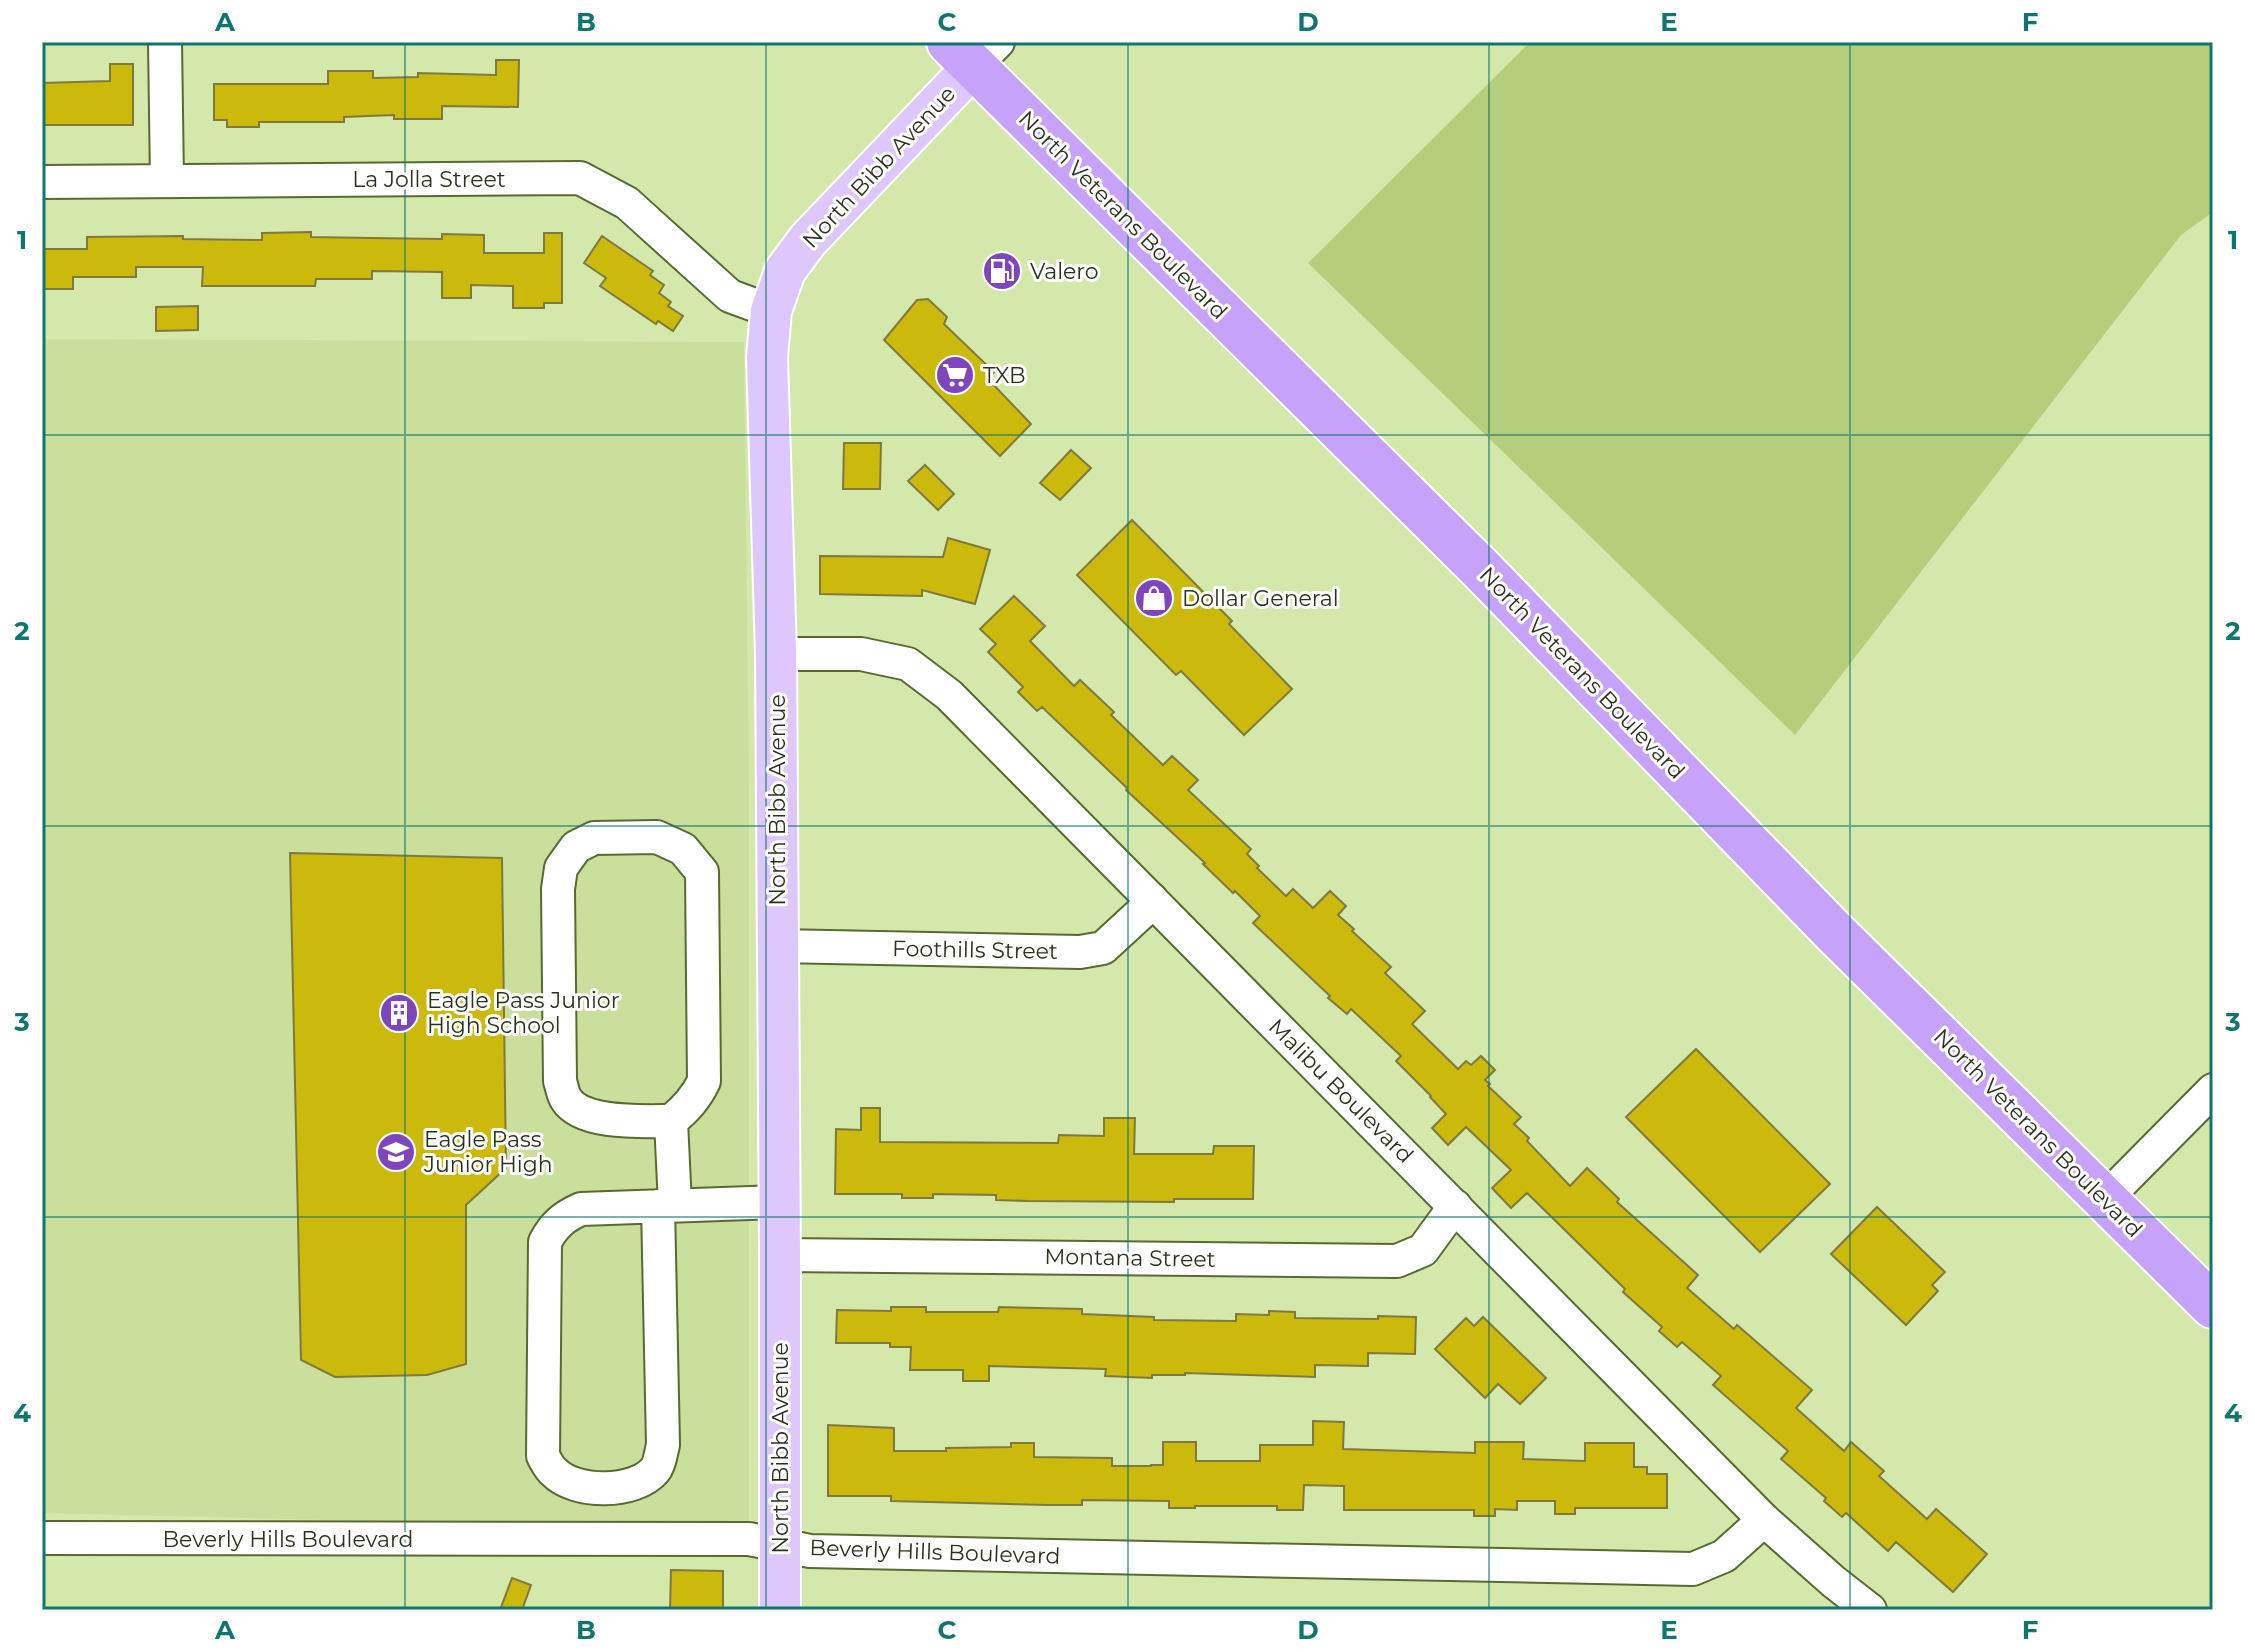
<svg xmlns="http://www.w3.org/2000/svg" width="2255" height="1652" font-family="Montserrat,sans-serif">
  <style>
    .built { fill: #cadf9c }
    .green { fill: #b5ce7c }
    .building { fill: #cbb90c; stroke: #80793e; stroke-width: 2 }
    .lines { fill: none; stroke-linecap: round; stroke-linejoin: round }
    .minor-casing { stroke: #596932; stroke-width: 36 }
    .major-casing { stroke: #fff; stroke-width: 44 }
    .highway-casing { stroke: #fff; stroke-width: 48 }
    .minor { stroke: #fff; stroke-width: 32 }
    .major { stroke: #ddc7fb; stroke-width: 40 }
    .highway { stroke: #c6a2f9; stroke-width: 44 }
    .grid { fill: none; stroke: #0f766e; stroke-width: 2; stroke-opacity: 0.55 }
    .labels { text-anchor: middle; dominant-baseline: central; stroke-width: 6; stroke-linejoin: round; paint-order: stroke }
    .street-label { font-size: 22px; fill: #2b321b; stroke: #fff }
    .poi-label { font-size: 22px; fill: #2b321b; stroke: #fff; text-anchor: start }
    .neatline { fill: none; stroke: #0f766e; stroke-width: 3 }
    .grid-label { font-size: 26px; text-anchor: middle; font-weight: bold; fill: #0f766e }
  </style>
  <rect width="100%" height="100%" fill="#d5e8ac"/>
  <!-- built -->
  <polygon class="built" points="42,339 744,342 749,792 749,1539 526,1525 42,1513"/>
  <!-- green -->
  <polygon class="green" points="1530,42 2213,42 2213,212 2181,235 1795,735 1308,263"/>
  <!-- building -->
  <g class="building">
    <polygon points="496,60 519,60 518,107 442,106 442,119 394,119 394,115 344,117 344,122 259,122 259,127 227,127 227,120 214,120 214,84 328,84 328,71 373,71 373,78 418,77 418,73 496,75"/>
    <polygon points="110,64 133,64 133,125 42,125 42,83 110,81"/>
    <polygon points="311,232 311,237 372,238 442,239 442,234 484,235 484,253 544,253 544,233 562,233 562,303 544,303 544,308 513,308 513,286 471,285 471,298 442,298 442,272 372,271 372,279 316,279 315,286 202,286 203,267 136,267 136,277 73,277 73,289 42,289 42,249 87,249 87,237 183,236 183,239 262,240 262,233"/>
    <polygon points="602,236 653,271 650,275 664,285 659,293 671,302 668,306 683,316 673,331 658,321 656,324 600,286 606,278 584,263"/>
    <polygon points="928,299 947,317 944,324 994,372 988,379 1031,424 1000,456 884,340 917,300"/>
    <polygon points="198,306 198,330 156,331 156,307"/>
    <polygon points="844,443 881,443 880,489 843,489"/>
    <polygon points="1071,450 1091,468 1060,500 1040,483"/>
    <polygon points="925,465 954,494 938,510 908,481"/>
    <polygon points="1132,520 1232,621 1229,624 1292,689 1244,735 1181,671 1176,675 1077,575"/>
    <polygon points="948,538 990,550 975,604 922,590 922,596 820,594 820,556 943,557"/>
    <polygon points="1014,596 1045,626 1030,641 1074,686 1080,680 1114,712 1111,715 1163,765 1172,756 1198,780 1188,790 1251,849 1247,854 1259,866 1257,868 1286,896 1293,889 1313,908 1330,891 1346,906 1338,915 1354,929 1352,931 1391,967 1385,973 1425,1011 1412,1024 1458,1069 1466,1061 1471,1065 1481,1056 1495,1070 1485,1080 1490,1084 1488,1086 1521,1117 1514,1124 1529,1138 1527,1141 1570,1186 1587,1168 1619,1199 1617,1202 1698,1275 1687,1288 1734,1329 1737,1325 1812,1390 1796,1408 1844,1451 1851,1442 1884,1471 1879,1476 1927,1519 1936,1509 1987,1554 1953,1592 1896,1542 1888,1551 1846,1513 1842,1517 1824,1501 1826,1498 1781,1459 1788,1451 1713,1385 1721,1376 1682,1342 1677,1347 1659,1331 1662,1327 1623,1292 1625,1289 1527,1193 1511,1208 1492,1188 1511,1170 1466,1127 1448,1145 1432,1128 1446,1114 1430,1097 1431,1096 1396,1061 1401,1056 1351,1009 1347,1014 1328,998 1330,996 1253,923 1260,916 1235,891 1233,893 1203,864 1205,863 1126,790 1127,788 1042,707 1037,711 1018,692 1023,687 988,652 996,644 980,629"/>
    <polygon points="290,853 502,858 506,1168 466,1205 466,1364 427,1375 335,1377 301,1360"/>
    <polygon points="1696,1049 1830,1184 1760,1252 1626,1117"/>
    <polygon points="861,1108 880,1108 880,1142 1058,1143 1059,1135 1104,1136 1104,1118 1135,1118 1134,1154 1213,1154 1214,1146 1254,1146 1253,1199 1174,1199 1174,1202 1028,1201 996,1200 996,1195 933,1194 933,1198 902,1198 902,1194 835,1194 836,1129 861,1130"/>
    <polygon points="1877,1207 1945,1272 1932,1285 1938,1291 1906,1325 1831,1254"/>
    <polygon points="891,1307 926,1307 926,1312 998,1312 999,1307 1082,1309 1082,1314 1154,1317 1154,1320 1236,1321 1236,1314 1269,1315 1269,1311 1295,1312 1295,1318 1378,1319 1378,1316 1416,1317 1415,1354 1368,1353 1368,1366 1315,1365 1315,1377 1185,1373 1185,1375 1152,1375 1152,1378 1105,1376 1106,1369 989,1366 989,1381 963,1381 963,1370 910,1370 911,1347 890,1347 890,1343 836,1343 837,1310 891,1311"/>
    <polygon points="1483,1317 1546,1378 1520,1404 1498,1384 1485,1398 1435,1349 1466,1318 1474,1326"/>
    <polygon points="1313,1421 1344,1422 1343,1449 1475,1453 1475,1442 1524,1442 1523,1459 1585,1461 1585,1443 1634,1443 1634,1467 1647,1467 1647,1474 1667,1474 1667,1508 1575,1508 1575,1514 1555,1514 1555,1501 1517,1501 1517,1510 1495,1509 1495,1516 1474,1516 1474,1510 1344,1510 1344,1486 1304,1485 1303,1510 1277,1510 1277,1506 1195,1506 1195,1508 1169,1508 1169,1501 1082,1500 1082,1505 1046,1505 891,1501 891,1496 828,1496 828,1425 894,1428 894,1451 946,1451 946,1448 1011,1447 1011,1443 1034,1443 1034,1457 1112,1458 1112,1466 1151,1466 1151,1465 1163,1465 1163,1442 1196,1442 1196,1461 1260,1461 1260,1445 1313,1445"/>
    <polygon points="671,1570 723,1571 723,1610 670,1610"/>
    <polygon points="512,1578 531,1585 522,1610 500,1610"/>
  </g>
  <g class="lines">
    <!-- minor casing -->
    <g class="minor-casing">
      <g id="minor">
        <polyline points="165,42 167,181"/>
        <polyline points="973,67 998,42"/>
        <polyline points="42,182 580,178 627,203 730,296 771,311"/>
        <polyline points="776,654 861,654 908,664 949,695 1764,1520 1834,1582 1870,1610"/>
        <polyline points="778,946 1080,952 1103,948 1141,913 1151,899"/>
        <path d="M671,1121C644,1121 582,1125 566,1099C563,1095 562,1087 560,1081L558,889L561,868L576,847L594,838L657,837L683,849L702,872L704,1081C696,1098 686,1109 671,1121L675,1205"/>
        <polyline points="2105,1199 2213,1090"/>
        <path d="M658,1206L663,1445C661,1452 660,1464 655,1470C635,1494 575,1494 554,1472C549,1468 546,1461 543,1456L545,1242C554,1225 563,1217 581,1209L780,1202"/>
        <polyline points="780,1255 1397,1261 1423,1250 1455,1206"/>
        <polyline points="42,1538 749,1539 810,1551 1693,1569 1724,1556 1764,1520"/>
      </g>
    </g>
    <!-- major casing -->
    <g class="major-casing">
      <polyline id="major" points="780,1610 780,1255 776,654 767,357 771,311 785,271 808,240 973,67"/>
    </g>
    <!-- highway casing -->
    <g class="highway-casing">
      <polyline id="highway" points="949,42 1481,569 1835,933 2213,1306"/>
    </g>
    <!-- minor -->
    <use href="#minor" class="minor"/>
    <!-- major -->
    <use href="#major" class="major"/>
    <!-- highway -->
    <use href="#highway" class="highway"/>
  </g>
  <!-- grid -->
  <path class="grid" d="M405,42V1610M766,42V1610M1128,42V1610M1489,42V1610M1850,42V1610M42,435H2213M42,826H2213M42,1217H2213"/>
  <!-- icons -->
  <defs>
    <g id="fuel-disc" transform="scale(2)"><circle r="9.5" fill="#7e45bc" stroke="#fff"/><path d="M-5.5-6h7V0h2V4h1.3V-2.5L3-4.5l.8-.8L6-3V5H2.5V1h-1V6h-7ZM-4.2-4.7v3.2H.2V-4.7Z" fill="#fff"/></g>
    <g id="supermarket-disc" transform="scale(2)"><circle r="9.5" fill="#7e45bc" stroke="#fff"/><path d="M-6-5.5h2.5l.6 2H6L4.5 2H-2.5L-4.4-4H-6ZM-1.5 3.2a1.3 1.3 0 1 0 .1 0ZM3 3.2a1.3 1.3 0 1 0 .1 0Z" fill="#fff"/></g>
    <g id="shop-disc" transform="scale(2)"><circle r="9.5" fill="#7e45bc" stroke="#fff"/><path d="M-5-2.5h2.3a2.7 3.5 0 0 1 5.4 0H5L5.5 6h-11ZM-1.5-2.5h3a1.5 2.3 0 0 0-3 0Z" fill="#fff"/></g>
    <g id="building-disc" transform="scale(2)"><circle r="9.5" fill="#7e45bc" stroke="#fff"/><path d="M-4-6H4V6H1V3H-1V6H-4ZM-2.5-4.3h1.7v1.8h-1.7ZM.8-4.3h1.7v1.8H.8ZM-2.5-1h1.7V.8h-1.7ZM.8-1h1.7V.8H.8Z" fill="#fff"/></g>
    <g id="school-disc" transform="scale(2)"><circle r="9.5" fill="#7e45bc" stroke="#fff"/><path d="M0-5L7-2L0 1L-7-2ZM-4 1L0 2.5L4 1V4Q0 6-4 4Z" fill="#fff"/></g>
  </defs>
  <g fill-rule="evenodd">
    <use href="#fuel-disc" x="1002" y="271"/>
    <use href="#supermarket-disc" x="955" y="375"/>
    <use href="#shop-disc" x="1154" y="598"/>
    <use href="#building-disc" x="399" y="1013"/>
    <use href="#school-disc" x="396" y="1152"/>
  </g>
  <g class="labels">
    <!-- street labels -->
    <g class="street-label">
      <text transform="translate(879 167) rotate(-47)">North Bibb Avenue</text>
      <text x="429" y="179">La Jolla Street</text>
      <text transform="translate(1123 215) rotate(45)">North Veterans Boulevard</text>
      <text transform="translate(1582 673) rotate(46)">North Veterans Boulevard</text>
      <text transform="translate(777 800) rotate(-90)">North Bibb Avenue</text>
      <text transform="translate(975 950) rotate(1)">Foothills Street</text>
      <text transform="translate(1341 1091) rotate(45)">Malibu Boulevard</text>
      <text transform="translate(2038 1133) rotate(45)">North Veterans Boulevard</text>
      <text transform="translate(1130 1258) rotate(1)">Montana Street</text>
      <text transform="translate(780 1448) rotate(-90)">North Bibb Avenue</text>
      <text x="288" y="1539">Beverly Hills Boulevard</text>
      <text transform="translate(935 1552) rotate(2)">Beverly Hills Boulevard</text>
    </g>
    <!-- poi labels -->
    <g class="poi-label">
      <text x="1030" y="271">Valero</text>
      <text x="983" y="375">TXB</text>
      <text x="1182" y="598">Dollar General</text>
      <text x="427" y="1000">Eagle Pass Junior<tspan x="427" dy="25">High School</tspan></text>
      <text x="424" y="1139">Eagle Pass<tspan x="424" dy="25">Junior High</tspan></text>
    </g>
  </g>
  <!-- border -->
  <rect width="2255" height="1652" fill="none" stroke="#ffffff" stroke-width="88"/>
  <rect x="44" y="44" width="2167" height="1564" class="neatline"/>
  <g class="grid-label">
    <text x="225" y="31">A</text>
    <text x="586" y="31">B</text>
    <text x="947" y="31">C</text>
    <text x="1308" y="31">D</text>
    <text x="1669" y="31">E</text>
    <text x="2030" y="31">F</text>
    <text x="22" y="249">1</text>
    <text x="2233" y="249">1</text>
    <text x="22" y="640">2</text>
    <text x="2233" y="640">2</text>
    <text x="22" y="1031">3</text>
    <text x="2233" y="1031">3</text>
    <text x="22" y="1422">4</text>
    <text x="2233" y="1422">4</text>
    <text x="225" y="1639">A</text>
    <text x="586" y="1639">B</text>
    <text x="947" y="1639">C</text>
    <text x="1308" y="1639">D</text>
    <text x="1669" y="1639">E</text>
    <text x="2030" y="1639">F</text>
  </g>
</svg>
